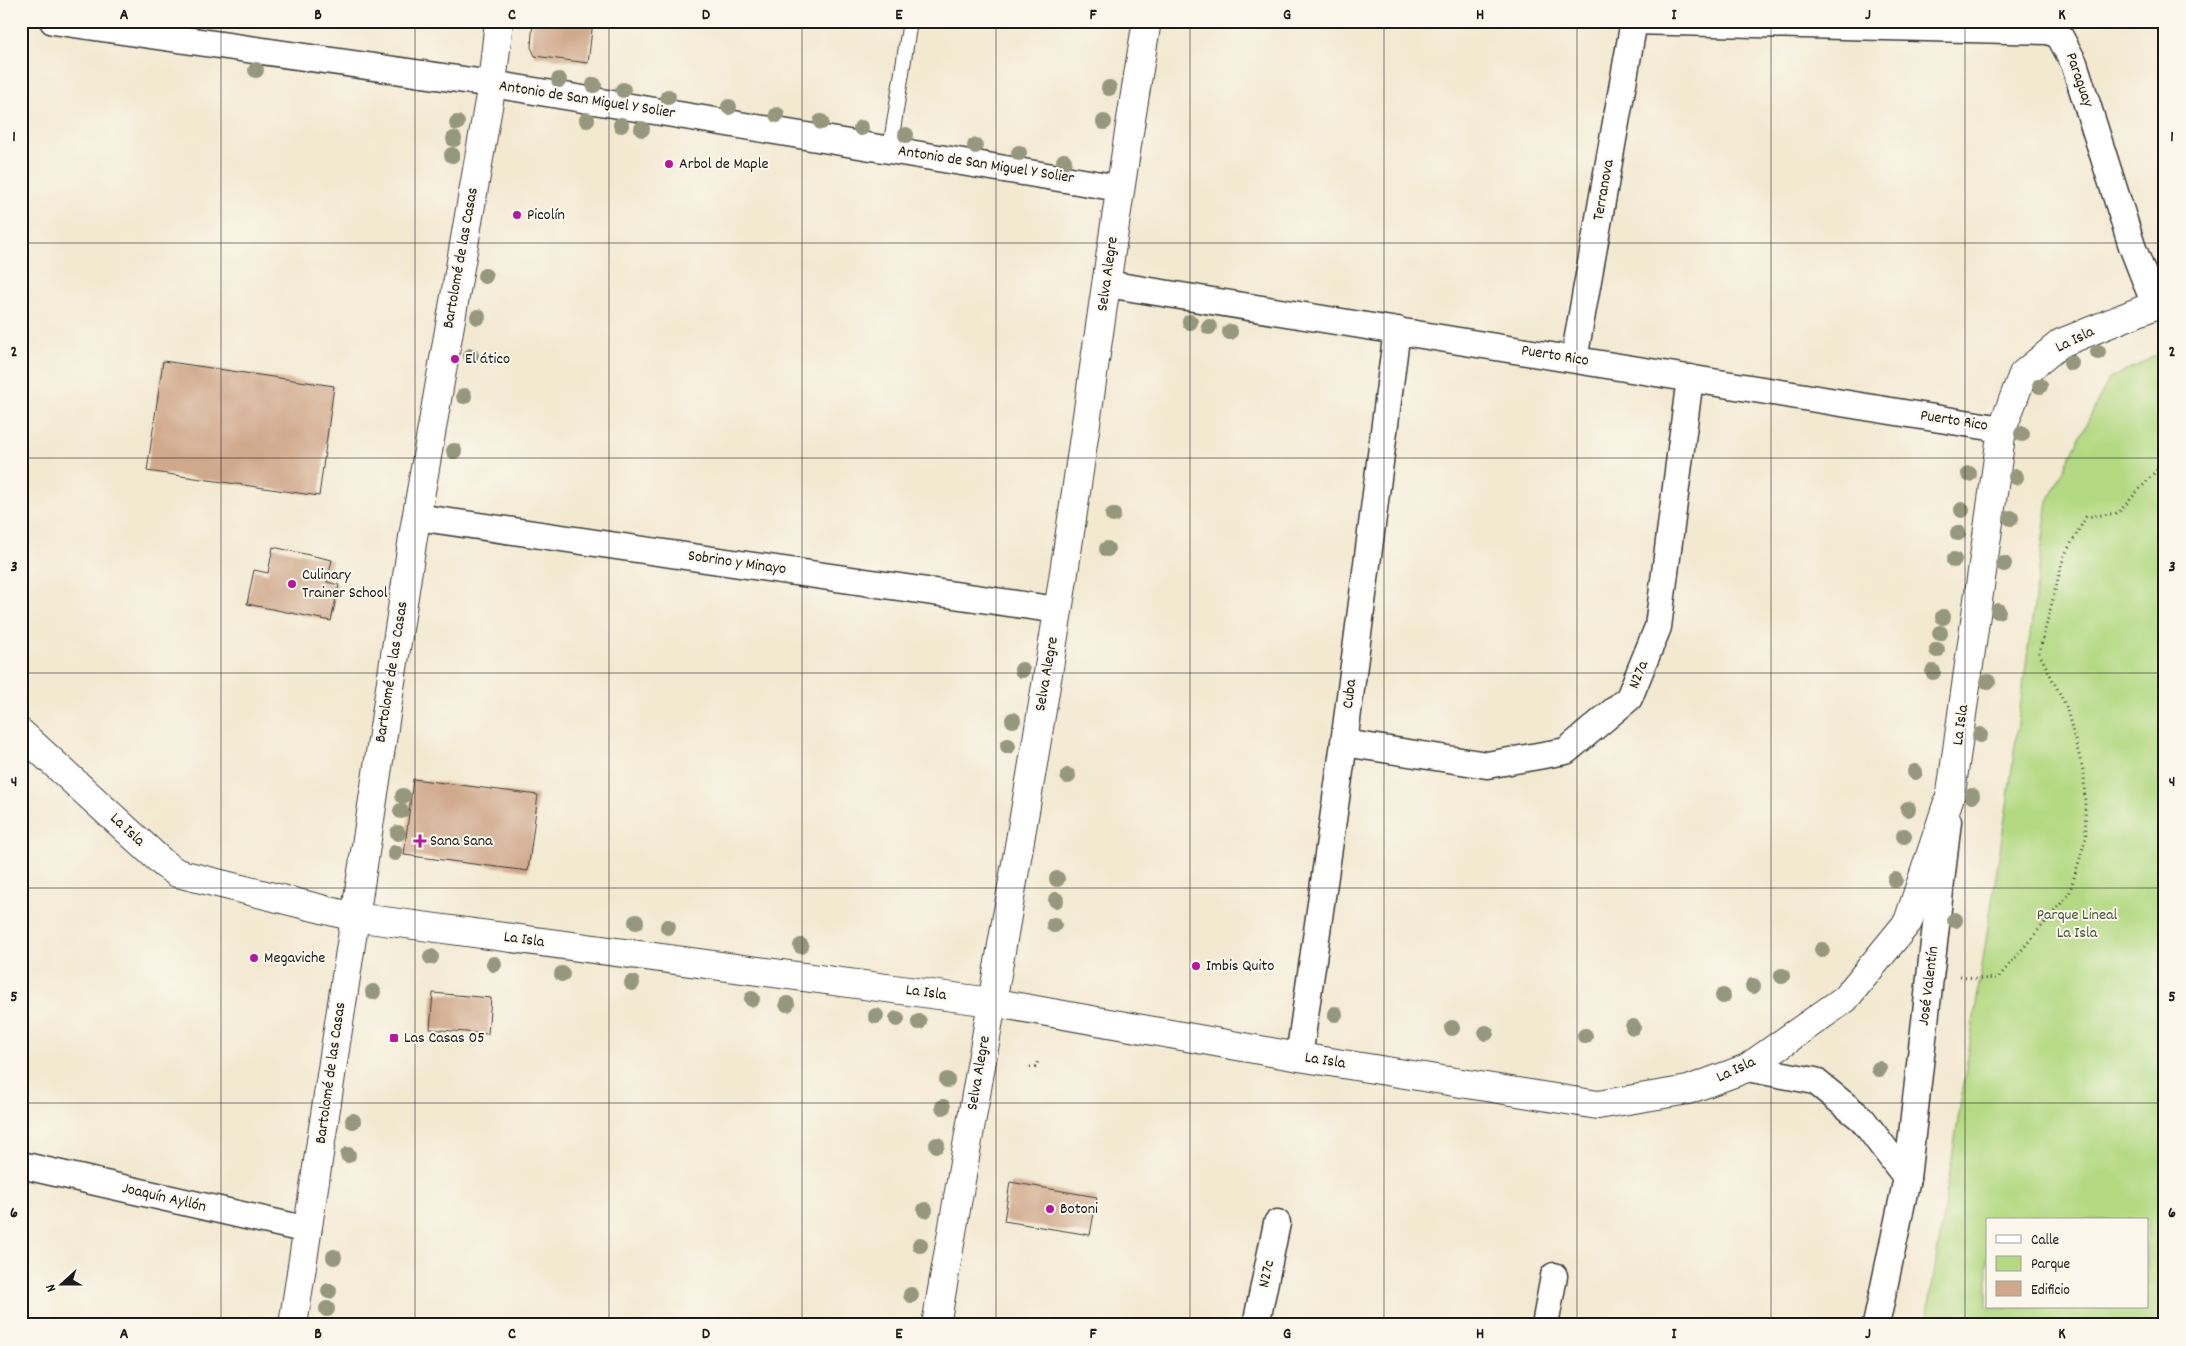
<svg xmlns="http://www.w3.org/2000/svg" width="2186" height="1346" font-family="Dekko,sans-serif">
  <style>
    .green { fill: #b3d982; stroke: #687a4f; fill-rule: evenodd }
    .building { fill: #d0a88b }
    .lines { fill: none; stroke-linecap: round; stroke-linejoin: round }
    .service-casing { stroke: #3c3b37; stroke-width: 16 }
    .minor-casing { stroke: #3c3b37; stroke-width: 29 }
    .tertiary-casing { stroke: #3c3b37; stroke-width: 30 }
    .path { stroke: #3c3b37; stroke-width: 3; stroke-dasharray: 1 4; stroke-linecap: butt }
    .service { stroke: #fff; stroke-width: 14 }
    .minor { stroke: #fff; stroke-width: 26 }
    .tertiary { stroke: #fff; stroke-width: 28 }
    .tree { fill: #96987e }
    .grid { fill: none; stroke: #1c1c1c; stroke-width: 1; stroke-opacity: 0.55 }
    .poi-dot { fill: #b5179e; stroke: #fbf7ec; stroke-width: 2 }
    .labels { text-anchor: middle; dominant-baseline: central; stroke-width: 4; stroke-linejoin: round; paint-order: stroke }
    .street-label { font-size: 16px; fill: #1c1c1c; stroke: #fbf7ec }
    .poi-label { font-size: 16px; fill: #1c1c1c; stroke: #fbf7ec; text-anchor: start }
    .park-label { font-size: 16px; fill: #49553b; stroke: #fbf7ec }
    .neatline { fill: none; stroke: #1c1c1c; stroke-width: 2 }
    .grid-label { font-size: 16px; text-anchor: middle; font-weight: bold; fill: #1c1c1c }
  </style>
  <rect width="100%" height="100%" fill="#fbf7ec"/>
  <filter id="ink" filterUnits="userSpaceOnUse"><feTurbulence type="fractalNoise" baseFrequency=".02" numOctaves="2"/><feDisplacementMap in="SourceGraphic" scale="10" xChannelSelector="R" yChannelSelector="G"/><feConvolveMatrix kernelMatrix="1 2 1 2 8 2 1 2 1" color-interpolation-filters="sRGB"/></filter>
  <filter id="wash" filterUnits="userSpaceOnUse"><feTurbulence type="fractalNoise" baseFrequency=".0096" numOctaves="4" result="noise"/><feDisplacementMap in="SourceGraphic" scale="20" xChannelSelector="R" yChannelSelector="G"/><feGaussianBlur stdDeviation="1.12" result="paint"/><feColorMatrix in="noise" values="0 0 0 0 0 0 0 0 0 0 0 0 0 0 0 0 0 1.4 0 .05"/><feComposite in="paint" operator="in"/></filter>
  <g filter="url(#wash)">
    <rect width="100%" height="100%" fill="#f3e9d1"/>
    <!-- green -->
    <path class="green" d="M2165,351V1325H1926L2007,805L2048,501L2109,379ZM1987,1220H2147V1307H1987Z"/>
    <g id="blocks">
      <!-- building -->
      <g class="building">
        <polygon points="533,21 593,21 588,63 535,56 531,47"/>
        <polygon points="163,361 334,386 319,496 147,471"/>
        <polygon points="273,547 332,560 327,582 339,585 331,621 247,604 254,570 268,573"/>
        <polygon points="413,779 538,795 528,871 404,855"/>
        <polygon points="433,993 491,998 488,1034 430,1029"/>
        <polygon points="1010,1182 1097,1197 1090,1235 1004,1221"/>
      </g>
    </g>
  </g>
  <g filter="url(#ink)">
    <use href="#blocks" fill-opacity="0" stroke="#3c3b37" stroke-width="1"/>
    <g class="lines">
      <!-- service casing -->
      <g class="service-casing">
        <g id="service">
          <polyline points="173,39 177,21"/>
          <polyline points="890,149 910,21"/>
        </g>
      </g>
      <!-- minor casing -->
      <g class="minor-casing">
        <g id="minor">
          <polyline points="53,21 492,84 1119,188"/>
          <polyline points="1632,21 2048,31 2059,35 2074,63 2132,246 2155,305"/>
          <polyline points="1107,284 2002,429"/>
          <polyline points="1574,359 1634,21"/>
          <polyline points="416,517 1058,610"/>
          <polyline points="1344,743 1487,765 1566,751 1629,698 1658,627 1690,378"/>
          <polyline points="1299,1057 1344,743 1397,330"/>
          <polyline points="1747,1068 1815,1081 1862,1119 1907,1178"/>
          <polyline points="21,1165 308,1230"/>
          <polyline points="1256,1325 1277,1223"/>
          <polyline points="1545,1325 1554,1276"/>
          <polyline points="1876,1325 1907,1178 1948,821"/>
        </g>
      </g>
      <!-- tertiary casing -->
      <g class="tertiary-casing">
        <g id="tertiary">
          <polyline points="21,733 164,864 177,873 354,917 991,1002 1299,1057 1598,1105 1688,1090 1747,1068 1845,999 1908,922 1951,793 2002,429 2023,374 2061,343 2165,301"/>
          <polyline points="293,1325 413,537 492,84 499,21"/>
          <path d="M936,1325C977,1085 1021,845 1059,605C1089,411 1114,215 1147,21"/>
        </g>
      </g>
      <!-- path -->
      <g class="path">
        <polyline points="1960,976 1982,979 1998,978 2069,894 2086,838 2084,774 2066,706 2039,653 2064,556 2086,517 2118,513 2165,461"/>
        <polyline points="1030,1067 1036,1067 1038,1061"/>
      </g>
      <!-- service -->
      <use href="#service" class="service"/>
      <!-- minor -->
      <use href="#minor" class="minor"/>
      <!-- tertiary -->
      <use href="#tertiary" class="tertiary"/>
    </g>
    <!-- trees -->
    <g class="tree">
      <circle cx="256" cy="70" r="8"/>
      <circle cx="559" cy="80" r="8"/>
      <circle cx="594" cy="85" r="8"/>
      <circle cx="1109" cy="88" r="8"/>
      <circle cx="623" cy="90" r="8"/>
      <circle cx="668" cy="97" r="8"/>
      <circle cx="729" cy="107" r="8"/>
      <circle cx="777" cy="115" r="8"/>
      <circle cx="587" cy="120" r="8"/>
      <circle cx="821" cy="122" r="8"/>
      <circle cx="1104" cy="122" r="8"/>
      <circle cx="457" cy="123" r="8"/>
      <circle cx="621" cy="125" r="8"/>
      <circle cx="861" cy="128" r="8"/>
      <circle cx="642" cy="129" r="8"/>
      <circle cx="906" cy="135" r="8"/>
      <circle cx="454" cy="139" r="8"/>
      <circle cx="975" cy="146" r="8"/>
      <circle cx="1019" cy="153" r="8"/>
      <circle cx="452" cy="155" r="8"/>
      <circle cx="1064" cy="161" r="8"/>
      <circle cx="485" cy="276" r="8"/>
      <circle cx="478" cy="317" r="8"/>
      <circle cx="1190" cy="322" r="8"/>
      <circle cx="1209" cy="327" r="8"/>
      <circle cx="1230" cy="332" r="8"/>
      <circle cx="2098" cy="352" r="8"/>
      <circle cx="471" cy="356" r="8"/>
      <circle cx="2071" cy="363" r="8"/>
      <circle cx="2040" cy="386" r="8"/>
      <circle cx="464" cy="396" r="8"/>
      <circle cx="2022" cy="434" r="8"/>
      <circle cx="454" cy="451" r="8"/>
      <circle cx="1969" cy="474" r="8"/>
      <circle cx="2016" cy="477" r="8"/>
      <circle cx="1962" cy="510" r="8"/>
      <circle cx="1113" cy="515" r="8"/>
      <circle cx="2011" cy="518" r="8"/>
      <circle cx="1958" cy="533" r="8"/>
      <circle cx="1107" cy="549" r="8"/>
      <circle cx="1954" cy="560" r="8"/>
      <circle cx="2004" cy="564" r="8"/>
      <circle cx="1998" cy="611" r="8"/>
      <circle cx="1943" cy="617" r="8"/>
      <circle cx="1940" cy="633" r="8"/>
      <circle cx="1937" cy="650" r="8"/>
      <circle cx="1022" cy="670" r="8"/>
      <circle cx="1933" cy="672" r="8"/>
      <circle cx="1988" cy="682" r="8"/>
      <circle cx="1013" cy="720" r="8"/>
      <circle cx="1980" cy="735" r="8"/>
      <circle cx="1008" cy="746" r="8"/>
      <circle cx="1915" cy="772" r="8"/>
      <circle cx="1068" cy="776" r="8"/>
      <circle cx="403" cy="796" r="8"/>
      <circle cx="1972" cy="796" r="8"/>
      <circle cx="1908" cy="809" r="8"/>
      <circle cx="401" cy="811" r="8"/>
      <circle cx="398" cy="833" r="8"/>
      <circle cx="1904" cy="836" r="8"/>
      <circle cx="395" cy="853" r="8"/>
      <circle cx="1057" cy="879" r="8"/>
      <circle cx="1895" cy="880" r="8"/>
      <circle cx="1056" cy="900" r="8"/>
      <circle cx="1955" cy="920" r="8"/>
      <circle cx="636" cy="922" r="8"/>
      <circle cx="1054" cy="925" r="8"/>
      <circle cx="668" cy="927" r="8"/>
      <circle cx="801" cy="946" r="8"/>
      <circle cx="1822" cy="950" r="8"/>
      <circle cx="431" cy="957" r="8"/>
      <circle cx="494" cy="964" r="8"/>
      <circle cx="562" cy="974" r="8"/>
      <circle cx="1782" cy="976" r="8"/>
      <circle cx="632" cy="983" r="8"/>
      <circle cx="1753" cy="986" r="8"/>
      <circle cx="373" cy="992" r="8"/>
      <circle cx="1723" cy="996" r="8"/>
      <circle cx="752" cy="999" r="8"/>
      <circle cx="787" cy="1004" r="8"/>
      <circle cx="1335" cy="1014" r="8"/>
      <circle cx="876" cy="1016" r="8"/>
      <circle cx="897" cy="1019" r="8"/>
      <circle cx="919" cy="1022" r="8"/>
      <circle cx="1633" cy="1027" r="8"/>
      <circle cx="1452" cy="1028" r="8"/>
      <circle cx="1486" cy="1033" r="8"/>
      <circle cx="1585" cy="1036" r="8"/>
      <circle cx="1879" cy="1069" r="8"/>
      <circle cx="947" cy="1080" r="8"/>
      <circle cx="943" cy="1107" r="8"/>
      <circle cx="353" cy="1121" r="8"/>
      <circle cx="937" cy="1145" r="8"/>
      <circle cx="348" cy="1155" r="8"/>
      <circle cx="925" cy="1210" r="8"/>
      <circle cx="920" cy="1245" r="8"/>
      <circle cx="334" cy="1257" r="8"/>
      <circle cx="329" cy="1291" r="8"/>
      <circle cx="911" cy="1295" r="8"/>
      <circle cx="327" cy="1309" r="8"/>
    </g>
  </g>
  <!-- grid -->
  <path class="grid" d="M221,21V1325M415,21V1325M609,21V1325M802,21V1325M996,21V1325M1190,21V1325M1384,21V1325M1577,21V1325M1771,21V1325M1965,21V1325M21,243H2165M21,458H2165M21,673H2165M21,888H2165M21,1103H2165"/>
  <!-- markers -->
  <g class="poi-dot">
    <circle cx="669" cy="164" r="5"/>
    <circle cx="517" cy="215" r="5"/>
    <circle cx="455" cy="359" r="5"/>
    <circle cx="292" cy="584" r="5"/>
    <path d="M417.5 833.5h5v5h5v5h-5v5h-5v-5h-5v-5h5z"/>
    <circle cx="254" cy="958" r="5"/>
    <circle cx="1196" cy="966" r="5"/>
    <rect x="389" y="1033" width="10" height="10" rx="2.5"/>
    <circle cx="1050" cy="1209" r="5"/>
  </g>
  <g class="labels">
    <!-- street labels -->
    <g class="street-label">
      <text transform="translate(2079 80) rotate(71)">Paraguay</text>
      <text transform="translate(587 100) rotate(9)">Antonio de San Miguel Y Solier</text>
      <text transform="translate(986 165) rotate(9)">Antonio de San Miguel Y Solier</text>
      <text transform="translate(1604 190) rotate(-80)">Terranova</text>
      <text transform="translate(461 258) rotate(-80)">Bartolomé de las Casas</text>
      <text transform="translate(1108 274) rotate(-82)">Selva Alegre</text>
      <text transform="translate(2075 340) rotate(-26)">La Isla</text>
      <text transform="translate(1555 356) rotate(9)">Puerto Rico</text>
      <text transform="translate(1954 421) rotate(9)">Puerto Rico</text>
      <text transform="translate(737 563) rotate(8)">Sobrino y Minayo</text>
      <text transform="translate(392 672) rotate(-81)">Bartolomé de las Casas</text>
      <text transform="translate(1047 674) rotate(-80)">Selva Alegre</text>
      <text transform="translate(1639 675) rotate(-68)">N27a</text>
      <text transform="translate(1350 694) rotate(-83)">Cuba</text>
      <text transform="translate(1961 725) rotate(-82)">La Isla</text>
      <text transform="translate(127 830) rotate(43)">La Isla</text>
      <text transform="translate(524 940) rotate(8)">La Isla</text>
      <text transform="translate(1929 986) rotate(-83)">José Valentín</text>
      <text transform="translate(926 993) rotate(8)">La Isla</text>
      <text transform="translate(1325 1061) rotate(9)">La Isla</text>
      <text transform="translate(1736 1070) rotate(-25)">La Isla</text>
      <text transform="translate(331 1073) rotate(-82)">Bartolomé de las Casas</text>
      <text transform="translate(979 1073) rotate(-80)">Selva Alegre</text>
      <text transform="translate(164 1198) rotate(13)">Joaquín Ayllón</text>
      <text transform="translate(1267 1274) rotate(-78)">N27c</text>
    </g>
    <!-- poi labels -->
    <g class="poi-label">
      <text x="679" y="164">Arbol de Maple</text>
      <text x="527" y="215">Picolín</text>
      <text x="465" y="359">El ático</text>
      <text x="302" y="575">Culinary<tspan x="302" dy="18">Trainer School</tspan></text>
      <text x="430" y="841">Sana Sana</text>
      <text x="264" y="958">Megaviche</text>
      <text x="1206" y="966">Imbis Quito</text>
      <text x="404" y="1038">Las Casas 05</text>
      <text x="1060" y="1209">Botoni</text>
    </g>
    <!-- park labels -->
    <g class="park-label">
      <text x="2077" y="915">Parque Lineal<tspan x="2077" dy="18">La Isla</tspan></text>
    </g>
  </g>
  <!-- margin -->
  <rect width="2186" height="1346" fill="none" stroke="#fbf7ec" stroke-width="55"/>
  <!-- legend -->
  <rect x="1986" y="1218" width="162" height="90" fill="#fbf7ec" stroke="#a29f99"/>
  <rect x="1996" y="1235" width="25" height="8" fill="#ffffff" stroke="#a29f99"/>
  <text x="2031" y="1244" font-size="15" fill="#1c1c1c">Calle</text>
  <rect x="1996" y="1256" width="25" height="15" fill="#b3d982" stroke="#a29f99"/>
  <text x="2031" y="1268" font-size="15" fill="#1c1c1c">Parque</text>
  <rect x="1996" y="1281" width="25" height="15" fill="#d0a88b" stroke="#a29f99"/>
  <text x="2031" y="1294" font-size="15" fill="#1c1c1c">Edificio</text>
  <!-- north arrow -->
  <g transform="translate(62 1284) rotate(249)" stroke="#fbf7ec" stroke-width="4" paint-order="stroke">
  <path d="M0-4L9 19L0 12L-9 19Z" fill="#1c1c1c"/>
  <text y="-8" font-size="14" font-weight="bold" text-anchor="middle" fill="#1c1c1c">N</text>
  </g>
  <rect x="28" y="28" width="2130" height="1290" class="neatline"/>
  <g class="grid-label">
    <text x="124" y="19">A</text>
    <text x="318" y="19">B</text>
    <text x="512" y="19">C</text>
    <text x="706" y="19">D</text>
    <text x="899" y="19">E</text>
    <text x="1093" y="19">F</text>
    <text x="1287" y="19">G</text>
    <text x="1480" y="19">H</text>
    <text x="1674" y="19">I</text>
    <text x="1868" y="19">J</text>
    <text x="2062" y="19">K</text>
    <text x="14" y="141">1</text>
    <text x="2172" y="141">1</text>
    <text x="14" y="356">2</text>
    <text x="2172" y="356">2</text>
    <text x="14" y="571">3</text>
    <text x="2172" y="571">3</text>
    <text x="14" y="786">4</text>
    <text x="2172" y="786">4</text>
    <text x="14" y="1001">5</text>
    <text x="2172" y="1001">5</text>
    <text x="14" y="1217">6</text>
    <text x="2172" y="1217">6</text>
    <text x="124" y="1338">A</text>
    <text x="318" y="1338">B</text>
    <text x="512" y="1338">C</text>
    <text x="706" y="1338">D</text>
    <text x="899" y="1338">E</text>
    <text x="1093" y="1338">F</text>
    <text x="1287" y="1338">G</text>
    <text x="1480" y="1338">H</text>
    <text x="1674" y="1338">I</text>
    <text x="1868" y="1338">J</text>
    <text x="2062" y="1338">K</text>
  </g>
</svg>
